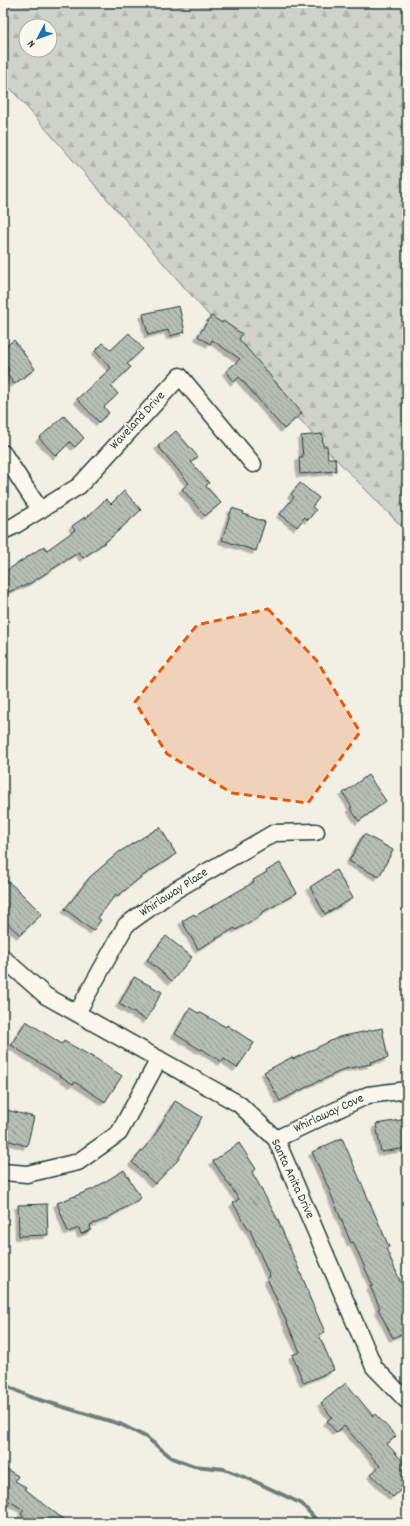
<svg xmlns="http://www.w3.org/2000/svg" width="410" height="1526" font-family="Dekko,sans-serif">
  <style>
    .forest { fill: url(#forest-firs); stroke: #77887e; fill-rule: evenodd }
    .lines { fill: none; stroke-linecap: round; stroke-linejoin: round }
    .stream { stroke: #6e7f75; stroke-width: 4 }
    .building { fill: url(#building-back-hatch); stroke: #1f3d34; filter: url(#shadow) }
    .street-casing { stroke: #1f3d34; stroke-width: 19 }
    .street { stroke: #fbf7ec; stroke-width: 16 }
    .marked { fill: #e8590c; fill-opacity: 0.2; stroke: #e8590c; stroke-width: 3; stroke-dasharray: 8 5; stroke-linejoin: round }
    .labels { text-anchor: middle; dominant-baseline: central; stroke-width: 3.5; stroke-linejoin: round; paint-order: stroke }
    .street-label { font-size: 13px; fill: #1f3d34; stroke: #fbf7ec }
  </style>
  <defs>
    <pattern id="forest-firs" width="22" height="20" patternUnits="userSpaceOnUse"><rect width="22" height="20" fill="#cfd2c8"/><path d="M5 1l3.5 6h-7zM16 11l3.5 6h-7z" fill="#b1b5ac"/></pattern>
    <pattern id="building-back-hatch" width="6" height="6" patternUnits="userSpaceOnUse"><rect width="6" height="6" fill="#b7beb3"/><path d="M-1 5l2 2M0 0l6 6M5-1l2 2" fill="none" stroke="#949c92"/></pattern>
    <filter id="shadow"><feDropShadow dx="-3.5" dy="3.5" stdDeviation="0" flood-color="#0004"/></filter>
  </defs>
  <rect width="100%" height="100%" fill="#f2f0e5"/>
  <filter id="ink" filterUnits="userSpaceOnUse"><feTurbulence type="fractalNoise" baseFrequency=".025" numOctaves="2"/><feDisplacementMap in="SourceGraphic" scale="8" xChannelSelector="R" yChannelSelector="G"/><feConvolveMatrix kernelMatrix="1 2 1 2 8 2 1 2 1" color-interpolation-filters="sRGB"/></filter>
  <g filter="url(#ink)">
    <!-- forest -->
    <path class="forest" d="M3,3H407V532L324,447L3,80ZM26,26H50V50H26Z"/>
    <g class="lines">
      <!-- stream -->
      <polyline class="stream" points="3,1384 30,1397 120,1424 146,1437 172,1458 194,1466 224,1469 254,1481 302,1504 319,1523"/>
    </g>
    <!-- building -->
    <g class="building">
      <polygon points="179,306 185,332 170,336 168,330 148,335 143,314"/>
      <polygon points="211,316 222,323 223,321 242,334 239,339 302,413 284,429 239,377 234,382 226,371 240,359 212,340 210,344 198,336"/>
      <polygon points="129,333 143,349 127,364 131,367 111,386 118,394 104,407 109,413 99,422 77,399 111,368 95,351 103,343 111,350"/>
      <polygon points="14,340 35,369 14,384 6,373 9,370 3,361 3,348"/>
      <polygon points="64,416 84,438 75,447 70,442 56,456 39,438"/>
      <polygon points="176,431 198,457 191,462 209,483 206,486 221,503 205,516 182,489 189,483 158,446"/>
      <polygon points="322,434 323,446 327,446 328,458 335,458 336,471 300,474 299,457 303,457 301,436"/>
      <polygon points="300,483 319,498 312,507 316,510 308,520 305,517 297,527 280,514 294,497 291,494"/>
      <polygon points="124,491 141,510 108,540 83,558 79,552 29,584 3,594 3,573 44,546 47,550 75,530 72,526 85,517 85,519 106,499 111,504"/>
      <polygon points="232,508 244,512 243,514 265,522 256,551 222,540"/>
      <polygon points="368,775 386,801 359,821 350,808 352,807 343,793"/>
      <polygon points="160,827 176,854 141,877 118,896 116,894 98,918 101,920 93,931 65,909 90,877 119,852"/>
      <polygon points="364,834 393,850 379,877 349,861"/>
      <polygon points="280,863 297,893 261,913 262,915 236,930 235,928 198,949 182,921 194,914 195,916 254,882 253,880 267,872 266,871"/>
      <polygon points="336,870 353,898 325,914 310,887"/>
      <polygon points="3,877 19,891 42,914 20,935 3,919"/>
      <polygon points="166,936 192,957 172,981 147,960"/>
      <polygon points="134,977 162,992 146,1020 119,1004"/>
      <polygon points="190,1008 198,1013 199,1012 226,1027 227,1025 254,1043 237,1068 224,1059 222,1062 202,1049 201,1050 175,1034"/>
      <polygon points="26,1021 62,1044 64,1041 98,1060 122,1076 105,1102 75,1082 73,1084 11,1045"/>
      <polygon points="382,1028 388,1058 370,1062 371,1064 345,1069 320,1081 320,1080 280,1101 264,1072 292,1057 293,1059 339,1037"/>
      <polygon points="175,1101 202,1117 178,1160 155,1184 132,1162 153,1138"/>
      <polygon points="3,1109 34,1117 27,1146 3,1139"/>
      <polygon points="407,1119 407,1148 381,1152 376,1124"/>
      <polygon points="342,1138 389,1247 386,1248 407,1297 407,1331 393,1338 378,1309 380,1308 370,1286 373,1286 361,1259 353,1242 351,1243 325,1180 312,1152"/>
      <polygon points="239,1143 256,1169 252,1172 277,1218 309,1293 308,1294 325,1332 319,1335 334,1370 304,1383 292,1355 300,1352 267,1278 270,1277 250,1230 249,1230 233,1203 239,1199 213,1161"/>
      <polygon points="124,1170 141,1198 106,1219 90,1225 91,1230 81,1234 79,1228 68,1232 57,1203 93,1189"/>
      <polygon points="47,1204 48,1235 19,1236 18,1205"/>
      <polygon points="346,1383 373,1416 375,1414 396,1436 387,1444 407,1466 407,1484 393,1497 371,1474 380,1466 344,1426 336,1432 327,1421 332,1417 321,1403"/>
      <polygon points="3,1467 18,1476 15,1481 26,1487 25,1489 68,1523 32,1523 21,1514 24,1510 4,1498 3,1499"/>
    </g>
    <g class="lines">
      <!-- street casing -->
      <g class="street-casing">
        <g id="street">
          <polyline points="3,453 40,510"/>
          <polyline points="3,531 14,526 79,486 180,376 253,464"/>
          <polyline points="3,958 46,996 239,1104 276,1139 374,1367 407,1401"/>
          <polyline points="77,1013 126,925 172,892 274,833 316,832"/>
          <polyline points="276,1139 368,1095 407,1090"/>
          <polyline points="3,1172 27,1174 78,1162 119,1133 159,1059"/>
        </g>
      </g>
      <!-- street -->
      <use href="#street" class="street"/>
    </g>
  </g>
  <!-- marked area -->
  <path class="marked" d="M268,609L317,661L360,732L308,803L232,793L167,754L135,702L197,625Z"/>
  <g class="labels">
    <!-- street labels -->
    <g class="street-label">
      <text transform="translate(138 421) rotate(-47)">Waveland Drive</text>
      <text transform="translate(174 893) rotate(-33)">Whirlaway Place</text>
      <text transform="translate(329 1114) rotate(-25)">Whirlaway Cove</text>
      <text transform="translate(292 1179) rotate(65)">Santa Anita Drive</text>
    </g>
  </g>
  <!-- margin -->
  <rect width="410" height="1526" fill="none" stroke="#fbf7ec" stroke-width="16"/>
  <rect x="8" y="8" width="394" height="1510" fill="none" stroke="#1f3d34" stroke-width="1.5" filter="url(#ink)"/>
  <!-- north arrow -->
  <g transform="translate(38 38) rotate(229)"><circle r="19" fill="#fbf7ec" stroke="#a3ada2"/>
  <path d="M0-3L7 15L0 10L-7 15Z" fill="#1f6fb2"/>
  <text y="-6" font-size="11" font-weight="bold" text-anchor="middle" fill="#1f3d34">N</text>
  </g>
</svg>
